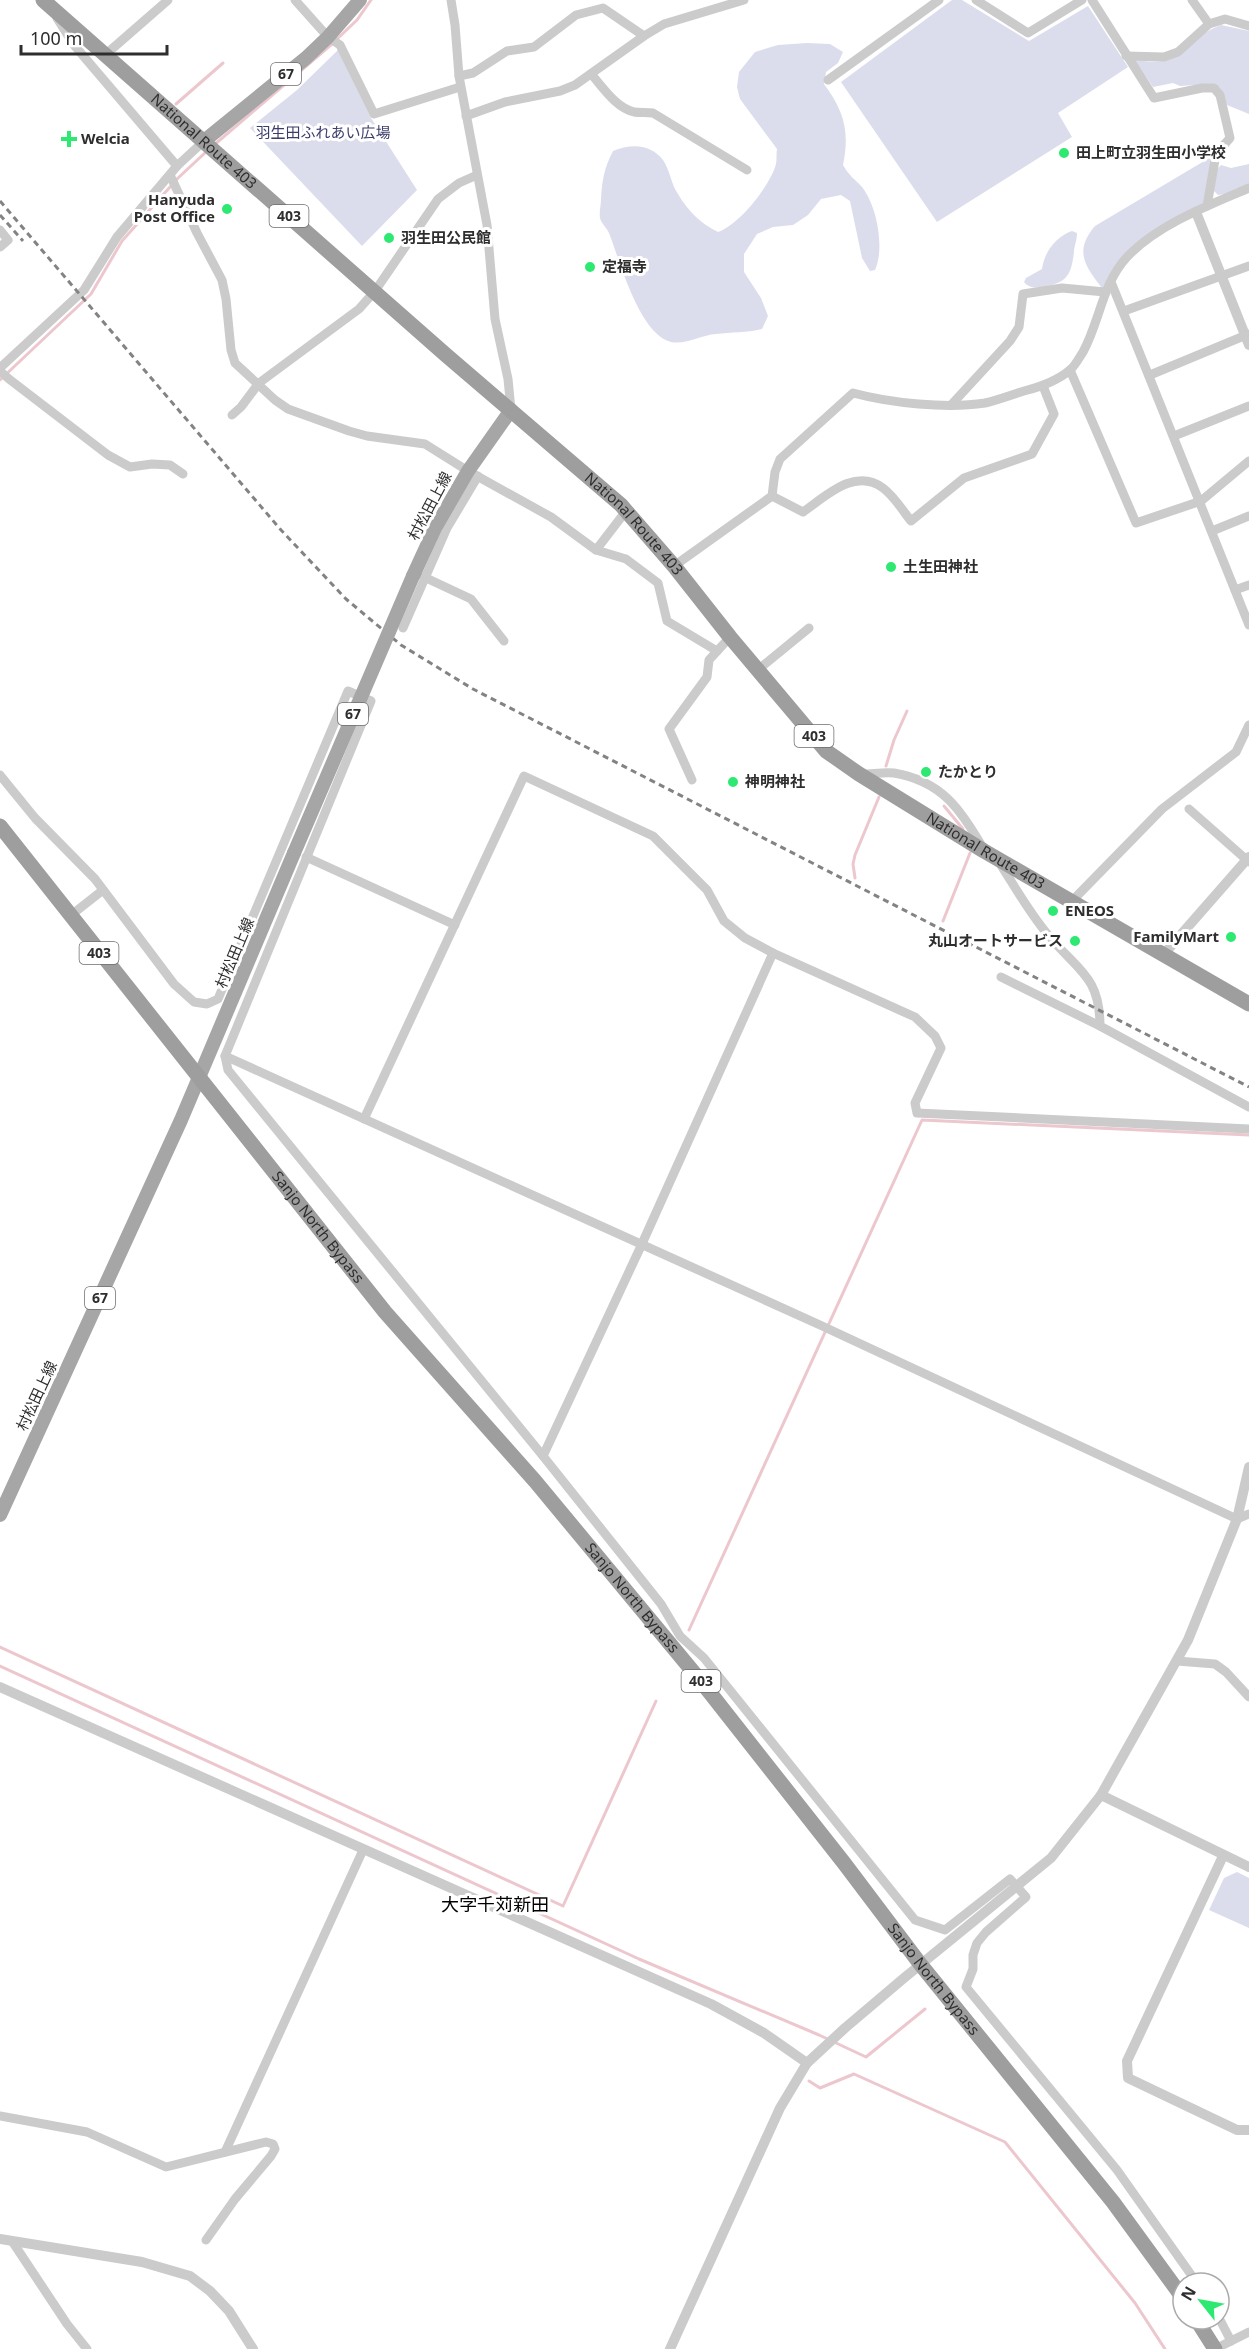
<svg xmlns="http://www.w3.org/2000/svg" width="1249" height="2349" font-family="'Noto Sans','Noto Sans JP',sans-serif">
<rect width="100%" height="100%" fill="#fff"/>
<g fill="#dcddec">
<path d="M952,0H962L1029,41L1088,6L1128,67L1058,113L1072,137L937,222L841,82Z"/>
<path d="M1221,25L1249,31V114L1227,105L1220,88L1213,84L1180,86L1173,83L1153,87L1135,61L1138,60C1186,69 1185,38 1221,25Z"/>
<path d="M807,43L830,44L843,52L838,63L826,72L824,84C844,111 850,131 843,165C850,177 854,178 862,187C877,206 885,248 875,270L870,271L862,258L850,201L841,195L821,199L808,215L793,225L773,227L757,234L744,254V272L761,298L768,316L762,329C746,333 732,332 716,334C701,335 687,345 671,342C639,334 620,261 609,233C607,228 601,223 600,218C599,212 601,205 601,199C602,181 604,168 613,151C630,144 650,143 663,160C670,170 671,184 678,194C688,211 700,223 718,232C739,225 770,186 776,164C777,159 776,154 777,149L740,99L737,87L739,72L755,52L778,45Z"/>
<path d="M338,50L371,118L417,190L362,246L250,128L297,90Z"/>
<path d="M1216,154L1207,206L1142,243L1105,292C1087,268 1072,253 1095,226Z"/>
<path d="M1249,164V185L1225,194L1218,195L1214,191C1214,181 1213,172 1221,165L1231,168Z"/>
<path d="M1072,231L1077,233C1077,241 1074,246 1074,252C1071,277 1066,283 1042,287C1035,288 1029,288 1024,282L1026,278L1042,269C1044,253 1055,237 1072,231Z"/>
<path d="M1237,1872L1249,1878V1928L1209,1910L1224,1878Z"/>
</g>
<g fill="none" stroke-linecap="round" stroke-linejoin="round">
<g stroke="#ecc7ce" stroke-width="3">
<path d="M337,39L357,20L371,0"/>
<path d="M176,104L223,63"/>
<path d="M214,145L332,44"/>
<path d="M0,380L91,294L122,241L178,178L207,151"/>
<path d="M886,766L894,740L907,711"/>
<path d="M944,806L963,829"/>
<path d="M855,878L853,864L855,855L879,797"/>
<path d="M943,921L970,853"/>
<path d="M689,1630L922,1120L1249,1135"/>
<path d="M0,1647L563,1906L656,1701"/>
<path d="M0,1666L639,1959L819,2035L866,2057L925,2009"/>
<path d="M809,2081L820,2088L854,2074L1005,2142L1135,2303L1165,2349"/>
</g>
<g stroke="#cbcbcb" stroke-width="9">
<path d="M295,0L328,37L340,45L374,114L460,87"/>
<path d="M451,0L455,25L459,76L487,225L495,319L508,379L511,410"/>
<path d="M976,0L1028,33L1082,0"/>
<path d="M1092,0L1154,98L1202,88H1214L1220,95L1230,138L1216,154L1207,206"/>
<path d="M1192,0L1209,24"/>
<path d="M57,18L74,45L177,166"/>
<path d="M105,55L168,0"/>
<path d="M1126,56L1164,57L1178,52L1209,24L1225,19L1249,26"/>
<path d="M591,74C603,87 615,107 634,112C640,113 647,112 653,113L747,170"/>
<path d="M459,76L473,73L507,51L534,47L576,15L603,8L644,36"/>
<path d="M828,80L939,0"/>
<path d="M466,116L505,102L560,91L575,85L644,36L664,24L744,0"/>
<path d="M170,175L197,233L222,280L226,299L231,350L235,363L275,400L288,409L349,431L367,436L425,444L468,471L551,517L596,550L626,559L658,583L667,621L717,651"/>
<path d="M0,230L8,240L0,247"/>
<path d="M1111,282L1249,625"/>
<path d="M1124,311L1249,266"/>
<path d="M0,368L84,290L117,237L177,166L204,141"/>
<path d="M1070,370L1136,523L1201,501L1249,461"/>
<path d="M0,371L9,379L108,455L130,467L152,464L170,465L183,474"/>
<path d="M1150,375L1249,334"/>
<path d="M952,404L1010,341L1019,327L1023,294L1062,288L1105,292"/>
<path d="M232,415L241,407L259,383L359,309L375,291L438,199L459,183L477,175"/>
<path d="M1174,436L1249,406"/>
<path d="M772,496L803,512C826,496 855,467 883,488C894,496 903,511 911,521L964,478L1032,454L1054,414L1043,386"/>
<path d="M1212,531L1249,516"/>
<path d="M596,550L626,511"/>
<path d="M674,566L772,496L775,472L780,459L853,393C890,403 947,409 985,403C998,400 1011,395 1024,391C1040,387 1057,381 1070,370C1075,366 1079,358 1083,352C1100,321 1102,284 1127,257C1157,225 1209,205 1249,188"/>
<path d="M424,577L471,599L504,641"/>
<path d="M1235,590L1249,585"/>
<path d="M403,628L447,528L478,476"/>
<path d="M759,669L809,628"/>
<path d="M862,774C872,774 884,772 894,773C942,781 961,810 983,848"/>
<path d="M0,775L35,818L95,879L174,984L194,1002L207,1004L218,999L348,691L371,701L225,1056L228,1070L543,1456L661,1604L680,1636L704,1658L915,1920L945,1930L1010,1879L1026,1897L986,1932L977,1943L973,1955V1969L966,1987L1117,2170L1197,2283"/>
<path d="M692,780L669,729L707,677L709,660L730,637"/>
<path d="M1189,809L1249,862"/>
<path d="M306,857L455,925"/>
<path d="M999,862C1015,887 1030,914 1049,936C1077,970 1100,976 1100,1026L1249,1107"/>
<path d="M1072,901L1162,809L1236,752L1249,725"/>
<path d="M70,916L103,890"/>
<path d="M1001,977L1100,1026"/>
<path d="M225,1056L820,1325L1237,1519L1249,1514"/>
<path d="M364,1119L524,776L653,836L707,890L724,921L745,938L773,953L915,1017L935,1036L941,1048L915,1103L917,1113L1249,1129"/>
<path d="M543,1456L641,1246L773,953"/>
<path d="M1177,1661L1215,1664L1226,1672L1249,1697"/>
<path d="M0,2116L87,2132L166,2167L266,2142L273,2144L275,2149L271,2156L235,2199L206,2240"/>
<path d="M225,2152L363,1850"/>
<path d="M12,2241L67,2324L87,2349"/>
<path d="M1219,2318L1231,2341"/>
<path d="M1215,2349L1249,2332"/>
</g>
<g stroke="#cbcbcb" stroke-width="10">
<path d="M1196,212L1249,345"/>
<path d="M1164,954L1249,857"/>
<path d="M0,1687L711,2004L764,2033L807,2063"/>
<path d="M1101,1795L1249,1867"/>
<path d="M1223,1856L1127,2061L1128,2078L1237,2130H1249"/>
<path d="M0,2239L142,2262L190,2276L210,2291L229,2311L253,2349"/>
<path d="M670,2349L780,2108L807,2063L845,2028L904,1978L1051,1858L1101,1795L1188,1640L1237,1519L1249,1467"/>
</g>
<g stroke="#a6a6a6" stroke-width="14">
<path d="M204,141L306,58L328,37L360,0"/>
<path d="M413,576L435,528L468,471L511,410"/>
<path d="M0,1515L181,1120L294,853"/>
</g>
<g stroke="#9e9e9e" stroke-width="15">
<path id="s1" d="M43,0L446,355L621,505L674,566L730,637L826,751L859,774L984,851L1249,1004"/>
<path id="s2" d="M0,826L385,1312L535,1481L700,1680L844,1863L921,1965L1113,2202L1183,2298"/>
<path d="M1196,2319L1215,2349"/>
</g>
<g stroke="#838383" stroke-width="3" stroke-dasharray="6 4.5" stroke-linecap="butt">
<path d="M0,201L281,530L346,599L401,645L473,689L1249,1087"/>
<path d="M0,215L23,241"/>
</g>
<path stroke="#a6a6a6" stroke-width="14" d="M294,853L413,576"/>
</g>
<g fill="#2de971" stroke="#fff" stroke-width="2">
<path d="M66 130h6v6h6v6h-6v6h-6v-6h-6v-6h6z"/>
<circle cx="1064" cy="153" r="6"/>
<circle cx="227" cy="209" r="6"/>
<circle cx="389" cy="238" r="6"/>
<circle cx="590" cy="267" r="6"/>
<circle cx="891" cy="567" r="6"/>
<circle cx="926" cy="772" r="6"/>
<circle cx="733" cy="782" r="6"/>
<circle cx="1053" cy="911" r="6"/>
<circle cx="1231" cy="937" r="6"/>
<circle cx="1075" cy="941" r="6"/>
</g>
<g text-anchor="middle" stroke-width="6" stroke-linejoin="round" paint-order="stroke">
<g fill="#fff" stroke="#6d6d6d" stroke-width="1.5">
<rect x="271" y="63" width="30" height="22" rx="4.5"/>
<rect x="269.5" y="205" width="39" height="22" rx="4.5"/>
<rect x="338" y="703" width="30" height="22" rx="4.5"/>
<rect x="794.5" y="725" width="39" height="22" rx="4.5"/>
<rect x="79.5" y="942" width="39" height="22" rx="4.5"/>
<rect x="85" y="1287" width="30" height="22" rx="4.5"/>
<rect x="681.5" y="1670" width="39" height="22" rx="4.5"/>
</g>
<g font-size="14" font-weight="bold" fill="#2e2e2e">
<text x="286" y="79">67</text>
<text x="289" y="221">403</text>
<text x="353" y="719">67</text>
<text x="814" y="741">403</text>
<text x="99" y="958">403</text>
<text x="100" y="1303">67</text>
<text x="701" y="1686">403</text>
</g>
<g font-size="15" fill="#3b3c6b" stroke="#fff">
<text x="323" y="138">羽生田ふれあい広場</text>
</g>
<g font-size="15" font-weight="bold" fill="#2e2e2e" stroke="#fff" text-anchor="start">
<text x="81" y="144">Welcia</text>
<text x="1076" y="158">田上町立羽生田小学校</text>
<text x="215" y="205" text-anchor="end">Hanyuda<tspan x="215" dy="17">Post Office</tspan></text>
<text x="401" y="243">羽生田公民館</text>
<text x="602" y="272">定福寺</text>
<text x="903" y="572">土生田神社</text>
<text x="938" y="777">たかとり</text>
<text x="745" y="787">神明神社</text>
<text x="1065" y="916">ENEOS</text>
<text x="1219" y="942" text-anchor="end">FamilyMart</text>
<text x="1063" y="946" text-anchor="end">丸山オートサービス</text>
</g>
<g font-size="15" fill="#2e2e2e" stroke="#fff">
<text dy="5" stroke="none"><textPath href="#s1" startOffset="214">National Route 403</textPath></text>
<text transform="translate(430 506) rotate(-62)" y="5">村松田上線</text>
<text dy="5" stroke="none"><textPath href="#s1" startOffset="790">National Route 403</textPath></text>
<text dy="5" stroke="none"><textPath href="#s1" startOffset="1276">National Route 403</textPath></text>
<text transform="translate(235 953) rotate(-67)" y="5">村松田上線</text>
<text dy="5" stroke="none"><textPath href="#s2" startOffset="512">Sanjo North Bypass</textPath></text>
<text transform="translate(37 1396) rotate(-65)" y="5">村松田上線</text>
<text dy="5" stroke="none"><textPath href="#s2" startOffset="998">Sanjo North Bypass</textPath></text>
<text dy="5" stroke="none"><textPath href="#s2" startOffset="1484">Sanjo North Bypass</textPath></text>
</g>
<g font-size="18" fill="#000" stroke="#fff">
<text x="495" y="1911">大字千苅新田</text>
</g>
</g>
<g transform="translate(1201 2301) rotate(301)"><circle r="28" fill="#ffffff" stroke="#ababab" stroke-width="1.5"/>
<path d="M0-4.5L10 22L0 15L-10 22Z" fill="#2de971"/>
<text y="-9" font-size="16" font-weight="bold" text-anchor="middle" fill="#2e2e2e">N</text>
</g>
<path d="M21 45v9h146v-9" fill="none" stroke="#2e2e2e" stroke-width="3"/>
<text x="30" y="45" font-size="18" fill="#2e2e2e" stroke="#ffffff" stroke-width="4.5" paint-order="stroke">100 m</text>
</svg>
